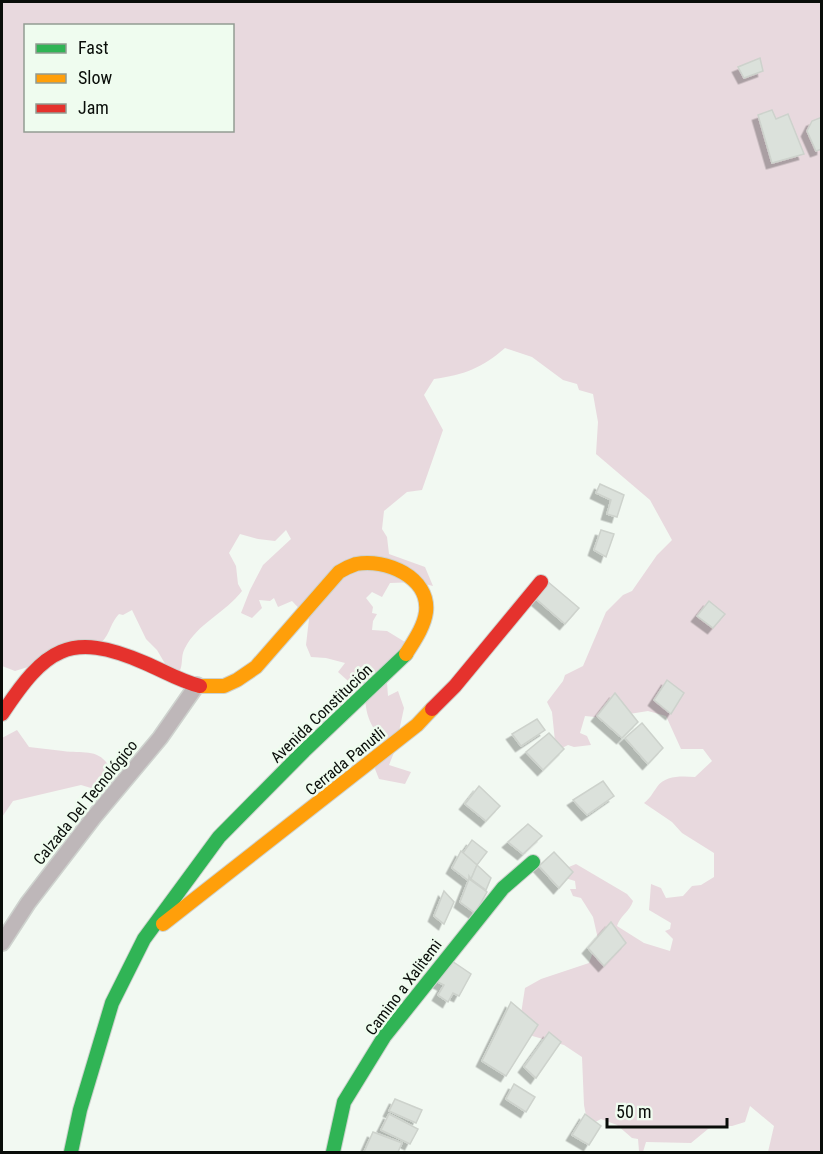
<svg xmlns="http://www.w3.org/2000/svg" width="823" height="1154" font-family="'Roboto Condensed',sans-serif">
<defs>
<filter id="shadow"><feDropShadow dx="-5.5" dy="5.5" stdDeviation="0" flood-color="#0004"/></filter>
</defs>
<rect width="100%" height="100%" fill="#f2f9f2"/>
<g fill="#e8d9de" fill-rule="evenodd">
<path d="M2,2H821V1152H768L774,1126L750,1106L745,1122L732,1126H716L708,1129L691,1143L646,1142L643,1152L639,1151L638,1139L632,1138L617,1125L601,1119L588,1126L584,1105L582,1057L564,1045L529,1035L520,1020L525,988L541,979L589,963L598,939L593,917L581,898L573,896L570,889H576L575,881L565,878L559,871L576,864L627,894L633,901C630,911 620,916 617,926L644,943L670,951L673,939L665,931L670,929L671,923L649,910L651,884L661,888L666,898L683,896L692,886L701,885L714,877V853L682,833L672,822L644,803C651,797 652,794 657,787C665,775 682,776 695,777L712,761L703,749H681L666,716L648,711L623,715L615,719L585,716L580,733L587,736L591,745L574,747L568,745L556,751L552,712L547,702L563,681L565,675L583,666L606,612L623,595L632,591L657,555L672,540L650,500L596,454L598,422L593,394L579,390L577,384L563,380L532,357L505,348C482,368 464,375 434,379L424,395L443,430L422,490L407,492L384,511L382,529L387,537L389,554L425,567L433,586L417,582L390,583L382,597L372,592L366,598L373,607L372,613L377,614L373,621L372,630L387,631L405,642L387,683L388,696L398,691L404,708L395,750L389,765L411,772L405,784L379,779L375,769L385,743C371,726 366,718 365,696L338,672L345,663L326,658L311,657L306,645L309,619L292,601L278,607L274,598L270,601L259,600L262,608L252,618L241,613L250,590L263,565L291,539L286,530L275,541L258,539L240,534L229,553L236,566L238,584L242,591C226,612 197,624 185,648C179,659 186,667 174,679L157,650L146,639L132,610L123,615L119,614C109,625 111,634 99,645L15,671L2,666V668ZM26,26H232V130H26Z"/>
<path d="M17,730L29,747C40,748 52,750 63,751C85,754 102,747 112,773L101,791L81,785L13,801L2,817V738Z"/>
</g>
<g fill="#dbe1db" stroke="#cdd2cc" stroke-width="1.5" filter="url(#shadow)">
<path d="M760,58L763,71L744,78L738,67Z"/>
<path d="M772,110L776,119L788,114L804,154L772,163L758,115Z"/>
<path d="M822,117V149L816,151L807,131L812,121Z"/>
<path d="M600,484L624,495L617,517L607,514L611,500L596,493Z"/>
<path d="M601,530L614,534L606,557L594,550Z"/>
<path d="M541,576L579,608L565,624L528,592Z"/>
<path d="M709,601L725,614L713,628L697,616Z"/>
<path d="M667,680L684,693L671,714L654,700Z"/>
<path d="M615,693L638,722L622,738L597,716Z"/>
<path d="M537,719L545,730L521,746L512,734Z"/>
<path d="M642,723L663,748L648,764L625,738Z"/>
<path d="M549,733L564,749L543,770L526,752Z"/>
<path d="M603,781L614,796L587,815L573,800Z"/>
<path d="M479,786L500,806L486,821L465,804Z"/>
<path d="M528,824L542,836L523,854L508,842Z"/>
<path d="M472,840L487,852L477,865L463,853Z"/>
<path d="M461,851L477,865L471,879L469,876V881L452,868Z"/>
<path d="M554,852L573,872L559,888L539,866Z"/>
<path d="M477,865L491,878L486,890L471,879Z"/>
<path d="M469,879L487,892L475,913L460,902Z"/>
<path d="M444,891L454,902L444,924L434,916Z"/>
<path d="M611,922L626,943L604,966L588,948Z"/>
<path d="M449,959L471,974L459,996L453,993L448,1002L438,995L444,985L434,980Z"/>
<path d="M511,1002L538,1025L506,1076L482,1061Z"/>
<path d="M549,1032L561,1042L536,1078L524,1067Z"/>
<path d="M514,1084L535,1097L526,1112L506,1099Z"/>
<path d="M395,1099L422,1110L416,1123L389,1111Z"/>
<path d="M389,1114L418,1129L410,1144L381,1130Z"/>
<path d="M585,1114L601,1126L589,1145L572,1135Z"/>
<path d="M373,1132L402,1143L398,1152H364Z"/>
</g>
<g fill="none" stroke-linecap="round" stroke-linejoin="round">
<g stroke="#ced2ce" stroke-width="18">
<path id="street" d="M2,943L28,903L94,817L160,738L197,685"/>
</g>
<g stroke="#ced2ce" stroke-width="16">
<g id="fast">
<path d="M71,1152L80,1110L112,1003L144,939L219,837L304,751L406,654"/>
<path d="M333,1152L344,1102L384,1037L503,888L533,862"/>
</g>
</g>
<g stroke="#ced2ce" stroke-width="16">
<g id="slow">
<path d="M200,686H224L237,680L256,667L339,572C344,569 350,566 356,564C385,558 430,577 426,612C424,627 414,641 406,654"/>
<path d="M163,924L417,725L432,709"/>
</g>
</g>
<g stroke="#ced2ce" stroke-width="16">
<g id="jam">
<path d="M432,709L455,686L541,582"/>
<path d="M2,714C45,649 69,630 145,663C164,671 180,681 200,686"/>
</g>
</g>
<use href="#street" stroke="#beb7b9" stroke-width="15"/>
<use href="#fast" stroke="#30b455" stroke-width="14"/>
<use href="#slow" stroke="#ff9f0a" stroke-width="14"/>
<use href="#jam" stroke="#e5322d" stroke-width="14"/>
</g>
<g text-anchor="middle" stroke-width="5" stroke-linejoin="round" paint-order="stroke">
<g font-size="16" fill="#090d09" stroke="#effcef">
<text transform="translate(321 713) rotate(-44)" y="6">Avenida Constitución</text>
<text transform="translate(345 761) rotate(-39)" y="6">Cerrada Panutli</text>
<text transform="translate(85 802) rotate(-51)" y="6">Calzada Del Tecnológico</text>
<text transform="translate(403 987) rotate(-53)" y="6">Camino a Xalitemi</text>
</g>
</g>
<rect width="823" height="1154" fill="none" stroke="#090d09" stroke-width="6"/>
<rect x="24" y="24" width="210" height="108" fill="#effcef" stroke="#939c93" stroke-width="1.5"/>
<rect x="36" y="44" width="30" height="9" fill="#30b455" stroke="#939c93" stroke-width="1.5"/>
<text x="78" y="54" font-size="18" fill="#090d09">Fast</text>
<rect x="36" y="74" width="30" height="9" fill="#ff9f0a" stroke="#939c93" stroke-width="1.5"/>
<text x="78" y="84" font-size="18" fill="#090d09">Slow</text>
<rect x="36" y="104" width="30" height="9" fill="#e5322d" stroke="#939c93" stroke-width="1.5"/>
<text x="78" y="114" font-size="18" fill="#090d09">Jam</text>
<path d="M607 1118v9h120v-9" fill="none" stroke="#090d09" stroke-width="3"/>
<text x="616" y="1118" font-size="18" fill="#090d09" stroke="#effcef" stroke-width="4.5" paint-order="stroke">50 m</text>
</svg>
